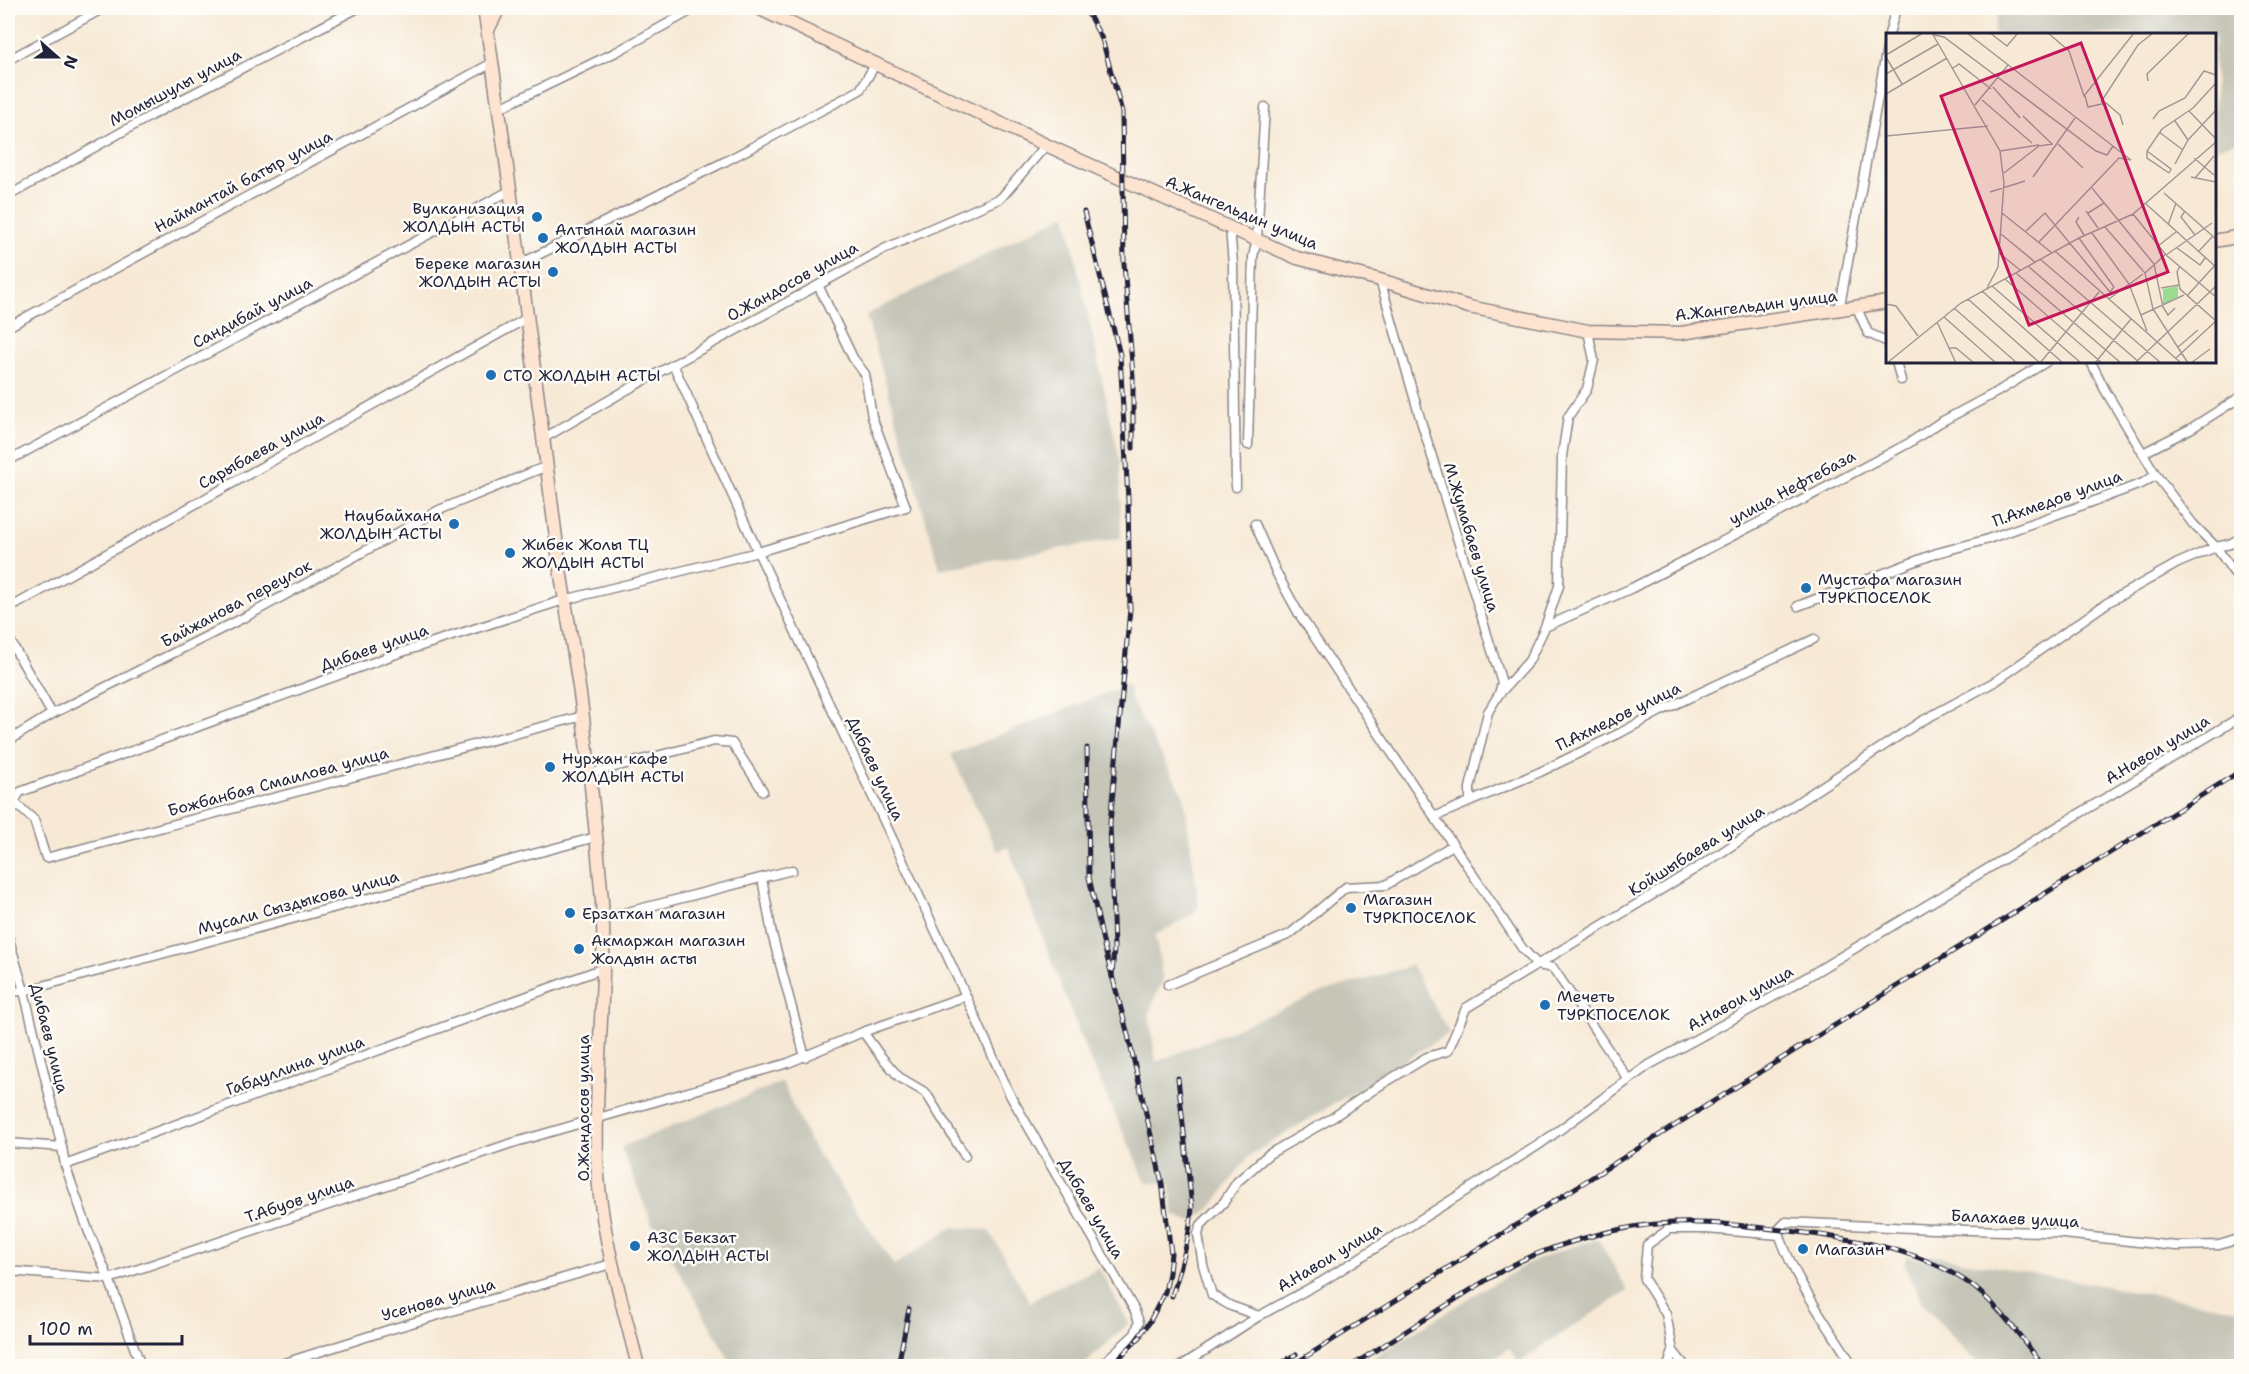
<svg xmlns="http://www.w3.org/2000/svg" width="2249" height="1374" font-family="'Shantell Sans',sans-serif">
<rect width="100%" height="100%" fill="#fdfcf7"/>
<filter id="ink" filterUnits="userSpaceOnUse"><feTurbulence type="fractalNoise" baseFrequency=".0167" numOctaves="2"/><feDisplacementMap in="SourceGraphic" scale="12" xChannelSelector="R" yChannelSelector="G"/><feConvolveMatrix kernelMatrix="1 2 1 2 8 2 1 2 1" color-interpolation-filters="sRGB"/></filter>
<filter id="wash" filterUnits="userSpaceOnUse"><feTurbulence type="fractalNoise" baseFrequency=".008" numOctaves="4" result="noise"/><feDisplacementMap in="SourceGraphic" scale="24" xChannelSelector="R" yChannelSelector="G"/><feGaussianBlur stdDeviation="1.35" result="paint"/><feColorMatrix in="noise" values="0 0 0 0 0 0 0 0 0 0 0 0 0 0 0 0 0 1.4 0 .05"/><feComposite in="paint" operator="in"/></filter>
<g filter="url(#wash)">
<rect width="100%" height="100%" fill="#f7e9d5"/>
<g fill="#c6c5b8">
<path d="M1999,8H2241V140L2215,148L2214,34H1993Z"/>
<path d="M1066,214L1120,462L1121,538L940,569L866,315Z"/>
<path d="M1127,685L1131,700L1184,796L1199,906L1194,914L1155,935L1163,979L1149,1012L1156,1062L1325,991L1401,969L1411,964L1449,1033L1249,1156L1211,1208L1191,1222L1174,1215L1170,1183L1146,1182L1086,1051L1008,847L997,851L951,754Z"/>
<path d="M782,1082L809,1141L894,1265L953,1227L989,1230L1030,1302L1052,1289L1099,1268L1129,1323L1083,1366H733L652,1224L621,1147Z"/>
<path d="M1598,1239L1628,1291L1556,1337L1519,1363L1509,1348L1484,1366H1360L1472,1296L1529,1263L1570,1247Z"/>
<path d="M1907,1255L1926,1260L1929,1255L2236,1309L2241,1313V1366H1980L1924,1306L1904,1264Z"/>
</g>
</g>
<g filter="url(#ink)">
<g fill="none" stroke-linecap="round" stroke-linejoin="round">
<g stroke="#8c8688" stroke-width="11">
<g id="street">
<path d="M1889,34L1896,8"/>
<path d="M8,60L104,8"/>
<path d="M500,108L616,52L696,8"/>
<path d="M8,196L152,115L358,8"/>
<path d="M1230,228L1233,264L1236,487"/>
<path d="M520,264L726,161L860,90L876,63"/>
<path d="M1380,280L1421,421L1502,683L1499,694L1488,712L1470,788V801"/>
<path d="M1857,308L1868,333L1888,342"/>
<path d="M1839,311L1888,42"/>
<path d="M8,327L492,63"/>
<path d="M1896,362L1901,380"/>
<path d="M2091,362L2105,390L2156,475L2193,524L2216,547L2242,584"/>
<path d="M673,364L758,552L966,996L1010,1095L1134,1309L1139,1322L1135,1334L1100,1366"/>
<path d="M544,438L623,392L886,248L1001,198L1046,145"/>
<path d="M1248,445L1253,257L1257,238L1265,107"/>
<path d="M2143,453L2190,429L2242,396"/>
<path d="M8,461L511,190"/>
<path d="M1255,524L1277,574L1299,614L1522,948L1538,965L1553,968L1628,1079"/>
<path d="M1798,606L1937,553L1985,540L2100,499L2143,483L2156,475"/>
<path d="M8,609L529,317"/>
<path d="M1545,627L1632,588L1808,497L1909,443L1939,423L1997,392L2046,362"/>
<path d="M8,637L52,714"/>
<path d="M1500,693L1529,661L1545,627L1559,586L1562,456L1568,417L1587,389L1594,360L1588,331"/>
<path d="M583,716L46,858L34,820L14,802L20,792L396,654L564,600L758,552L906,507L872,417L865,374L853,358L819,287"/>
<path d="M8,741L52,714L249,615L439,510L547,466"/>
<path d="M588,774L714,741L732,743L763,791"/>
<path d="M1434,817L1540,772L1620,733L1659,712L1814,639"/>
<path d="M762,878L772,934L805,1057"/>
<path d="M604,918L792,870"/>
<path d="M8,936L24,991L62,1147"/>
<path d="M1168,985L1290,934L1346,887L1386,885L1453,845"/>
<path d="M8,992L24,991L596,837"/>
<path d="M863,1032L879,1054L899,1077L926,1093L965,1156"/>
<path d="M8,1143L62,1147L65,1165L604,968"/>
<path d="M65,1165L88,1230L109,1279L141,1366"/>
<path d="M8,1271L109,1279L509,1144L788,1063L863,1032L966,996"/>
<path d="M1259,1316L1231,1306L1212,1295L1203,1265L1198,1234L1201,1225L1224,1202L1237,1182L1269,1154L1332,1118L1379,1086L1427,1057L1448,1051L1466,1008L1713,858L1920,722L1996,681L2107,603L2178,563L2216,547L2230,544L2242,537"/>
<path d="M1673,1351L1685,1366"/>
<path d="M275,1366L388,1330L611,1264"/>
<path d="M1181,1366L1259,1316L1323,1281L1540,1144L1649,1065L1782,992L2242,716"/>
<path d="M1668,1366L1673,1351L1666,1314L1644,1279L1647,1245L1669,1229H1706L1780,1235"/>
<path d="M1853,1366C1827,1323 1793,1279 1778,1230L1786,1222L1933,1229L2045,1232L2176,1246L2219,1245L2242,1238"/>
</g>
</g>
<g stroke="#8c8688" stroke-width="15">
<g id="secondary">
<path d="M484,8C512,192 535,376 559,561C566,613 577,665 583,717C590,774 596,832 601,889C609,978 594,1068 597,1157C599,1229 621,1297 638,1366"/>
<path d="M758,8L1046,145L1297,258L1380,280L1469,307L1588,331L1681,333L1888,302"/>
<path d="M488,30L499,8"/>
<path d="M2214,241L2242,236"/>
</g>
</g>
<use href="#street" stroke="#fff" stroke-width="8"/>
<use href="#secondary" stroke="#fde4d1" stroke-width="12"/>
<g stroke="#22223b" stroke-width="5">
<g id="rail">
<path d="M1085,8L1102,39L1122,112L1124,264L1133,376V448"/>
<path d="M1084,212L1120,355L1128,499L1130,609L1110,823L1114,948L1112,977"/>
<path d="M1087,748L1089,877L1104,946L1127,1031L1162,1183L1171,1253L1169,1273L1165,1292L1149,1323L1134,1343"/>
<path d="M1172,1296C1181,1267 1190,1237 1192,1207L1178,1078"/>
<path d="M898,1366L909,1309"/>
<path d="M1111,1366L1141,1336"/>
<path d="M1277,1366L1296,1354"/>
<path d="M1291,1366L2242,770"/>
<path d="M1351,1366C1387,1343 1422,1321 1458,1298C1480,1284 1504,1268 1529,1257C1561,1244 1598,1233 1633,1227C1682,1219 1733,1224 1782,1230C1844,1238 1909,1245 1964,1280C1996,1301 2020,1336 2043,1366"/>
</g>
</g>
<use href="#rail" stroke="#fdfcf7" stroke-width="3" stroke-dasharray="9" stroke-linecap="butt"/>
</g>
</g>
<g fill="#1f6fb2" stroke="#fdfcf7" stroke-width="2">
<circle cx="537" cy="217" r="6"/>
<circle cx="543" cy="238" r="6"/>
<circle cx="553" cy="272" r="6"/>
<circle cx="491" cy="375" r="6"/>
<circle cx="454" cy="524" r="6"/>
<circle cx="510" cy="553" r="6"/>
<circle cx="1806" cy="588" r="6"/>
<circle cx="550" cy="767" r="6"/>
<circle cx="1351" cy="908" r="6"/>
<circle cx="570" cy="913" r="6"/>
<circle cx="579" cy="949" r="6"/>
<circle cx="1545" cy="1005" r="6"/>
<circle cx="635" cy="1246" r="6"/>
<circle cx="1803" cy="1249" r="6"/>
</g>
<g text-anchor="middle" stroke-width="5" stroke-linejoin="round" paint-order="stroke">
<g font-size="16" fill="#22223b" stroke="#fdfcf7">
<text transform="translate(175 87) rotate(-28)" y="6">Момышулы улица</text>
<text transform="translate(243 181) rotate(-28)" y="6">Наймантай батыр улица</text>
<text transform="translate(1242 212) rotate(23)" y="6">А.Жангельдин улица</text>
<text transform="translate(792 281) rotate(-29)" y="6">О.Жандосов улица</text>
<text transform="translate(1756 305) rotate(-7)" y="6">А.Жангельдин улица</text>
<text transform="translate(252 312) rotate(-28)" y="6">Сандибай улица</text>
<text transform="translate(261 450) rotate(-29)" y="6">Сарыбаева улица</text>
<text transform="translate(1792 487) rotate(-28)" y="6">улица Нефтебаза</text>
<text transform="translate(2057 498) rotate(-20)" y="6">П.Ахмедов улица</text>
<text transform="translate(1472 537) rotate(73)" y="6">М.Жумабаев улица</text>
<text transform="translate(236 603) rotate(-28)" y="6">Байжанова переулок</text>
<text transform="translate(374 647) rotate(-19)" y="6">Дибаев улица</text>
<text transform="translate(1618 716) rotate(-26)" y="6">П.Ахмедов улица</text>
<text transform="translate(2157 749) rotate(-31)" y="6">А.Навои улица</text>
<text transform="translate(876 768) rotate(65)" y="6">Дибаев улица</text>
<text transform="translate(278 781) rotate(-15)" y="6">Божбанбая Смаилова улица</text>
<text transform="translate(1696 850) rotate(-32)" y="6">Койшыбаева улица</text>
<text transform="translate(298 902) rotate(-15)" y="6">Мусали Сыздыкова улица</text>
<text transform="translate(1740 998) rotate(-29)" y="6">А.Навои улица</text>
<text transform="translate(50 1038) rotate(76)" y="6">Дибаев улица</text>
<text transform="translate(295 1065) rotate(-20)" y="6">Габдуллина улица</text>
<text transform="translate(583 1108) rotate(-90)" y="6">О.Жандосов улица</text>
<text transform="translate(299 1199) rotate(-19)" y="6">Т.Абуов улица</text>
<text transform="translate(1092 1208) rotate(60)" y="6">Дибаев улица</text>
<text transform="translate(2015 1218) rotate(3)" y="6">Балахаев улица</text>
<text transform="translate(1329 1257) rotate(-31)" y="6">А.Навои улица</text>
<text transform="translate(438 1299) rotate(-16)" y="6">Усенова улица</text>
</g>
<g font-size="16" fill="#22223b" stroke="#fdfcf7" text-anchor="start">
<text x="525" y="214" text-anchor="end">Вулканизация<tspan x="525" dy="18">ЖОЛДЫН АСТЫ</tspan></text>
<text x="555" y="235">Алтынай магазин<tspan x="555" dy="18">ЖОЛДЫН АСТЫ</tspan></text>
<text x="541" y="269" text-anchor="end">Береке магазин<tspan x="541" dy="18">ЖОЛДЫН АСТЫ</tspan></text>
<text x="503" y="381">СТО ЖОЛДЫН АСТЫ</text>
<text x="442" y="521" text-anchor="end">Наубайхана<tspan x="442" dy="18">ЖОЛДЫН АСТЫ</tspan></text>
<text x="522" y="550">Жибек Жолы ТЦ<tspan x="522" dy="18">ЖОЛДЫН АСТЫ</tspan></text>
<text x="1818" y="585">Мустафа магазин<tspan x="1818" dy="18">ТУРКПОСЕЛОК</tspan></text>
<text x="562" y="764">Нуржан кафе<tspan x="562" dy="18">ЖОЛДЫН АСТЫ</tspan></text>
<text x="1363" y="905">Магазин<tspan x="1363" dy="18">ТУРКПОСЕЛОК</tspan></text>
<text x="582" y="919">Ерзатхан магазин</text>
<text x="591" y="946">Акмаржан магазин<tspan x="591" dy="18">Жолдын асты</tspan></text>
<text x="1557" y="1002">Мечеть<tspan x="1557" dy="18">ТУРКПОСЕЛОК</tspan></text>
<text x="647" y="1243">АЗС Бекзат<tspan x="647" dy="18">ЖОЛДЫН АСТЫ</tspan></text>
<text x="1815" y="1255">Магазин</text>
</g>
</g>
<g transform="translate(1886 33)">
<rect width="330" height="330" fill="#f7e9d5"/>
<path d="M292,253V264L277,272V256Z" fill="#9cdc92"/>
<path fill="none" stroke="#a29997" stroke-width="1.5" d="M46,0L114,118L118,150L112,234L101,255M81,0L245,127L233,125L153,209M104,0L121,13L132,0M162,0L183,18L198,63L248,0M48,2L58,4L210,118L221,122L227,113M0,22L37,0M0,24L16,51M67,35L73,31L105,56M0,41L52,11M262,48L261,41L303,0M107,54L134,85M0,61L61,25M199,63L202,74L220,70L234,82L237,92M96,67L146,110M215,69L252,12L267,0M89,72L122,32M303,78L330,106M137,83L166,111M267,86L273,78L299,65L318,38L330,42M289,88L302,107M273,99L297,117M0,103L102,93M172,111L197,135M114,118L153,112M261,118L276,96L307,75L330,50M261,118V125L283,140M261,118L285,136L283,140M308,125L328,142M289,131L302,107L330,77M118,140L153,113L167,111M147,144L189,85M305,144L330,149M309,145L328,123M206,155L268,231L277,274L282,282L289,275M104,159L139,148M278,160L330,206M260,171L330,234M200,178L212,195M299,178L295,184L309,202M116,180L166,220M202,180L218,170M247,181L280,222L330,264M193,184L190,189L198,202M282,192L290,170M219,194L259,240L267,276L302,330M140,198L159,180L224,259L228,254L193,205M206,200L243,251L261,298M115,201L149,229M272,213L290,199M291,215L314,232L319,225M169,218L295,330M312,219L327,203M113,220L134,237M280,222L326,190M154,226L275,330M142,233L254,330M294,233L291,239L294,256L330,288M130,240L235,330M259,240L280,221M119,246L216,330M106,253L195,330M275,255L293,252M96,258L177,330M301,263L330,231M82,266L154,330M223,266L257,241M0,271L10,273L32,303M68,275L131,330M255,282L298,262M58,284L110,330M51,289L70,330M292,314L312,297M63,315H70L88,330M290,325L330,288M1,330L75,270L193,205L247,181L330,109M154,330L213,259M209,330L245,286M249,330L330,253M305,330L324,316"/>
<path fill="#c2185b" fill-opacity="0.15" stroke="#c2185b" stroke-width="3" d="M195,10L282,239L143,292L55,63Z"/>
<rect width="330" height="330" fill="none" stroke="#22223b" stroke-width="3"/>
</g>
<rect width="2249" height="1374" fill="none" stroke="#fdfcf7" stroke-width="30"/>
<g transform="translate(57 57) rotate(111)" stroke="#fdfcf7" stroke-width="4.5" paint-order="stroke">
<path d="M0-4.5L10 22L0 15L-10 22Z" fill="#22223b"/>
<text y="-9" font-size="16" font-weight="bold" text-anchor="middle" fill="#22223b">N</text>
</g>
<path d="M30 1335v9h152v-9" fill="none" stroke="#22223b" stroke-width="3"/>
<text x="39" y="1335" font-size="18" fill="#22223b" stroke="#fdfcf7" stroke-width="4.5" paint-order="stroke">100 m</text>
</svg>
